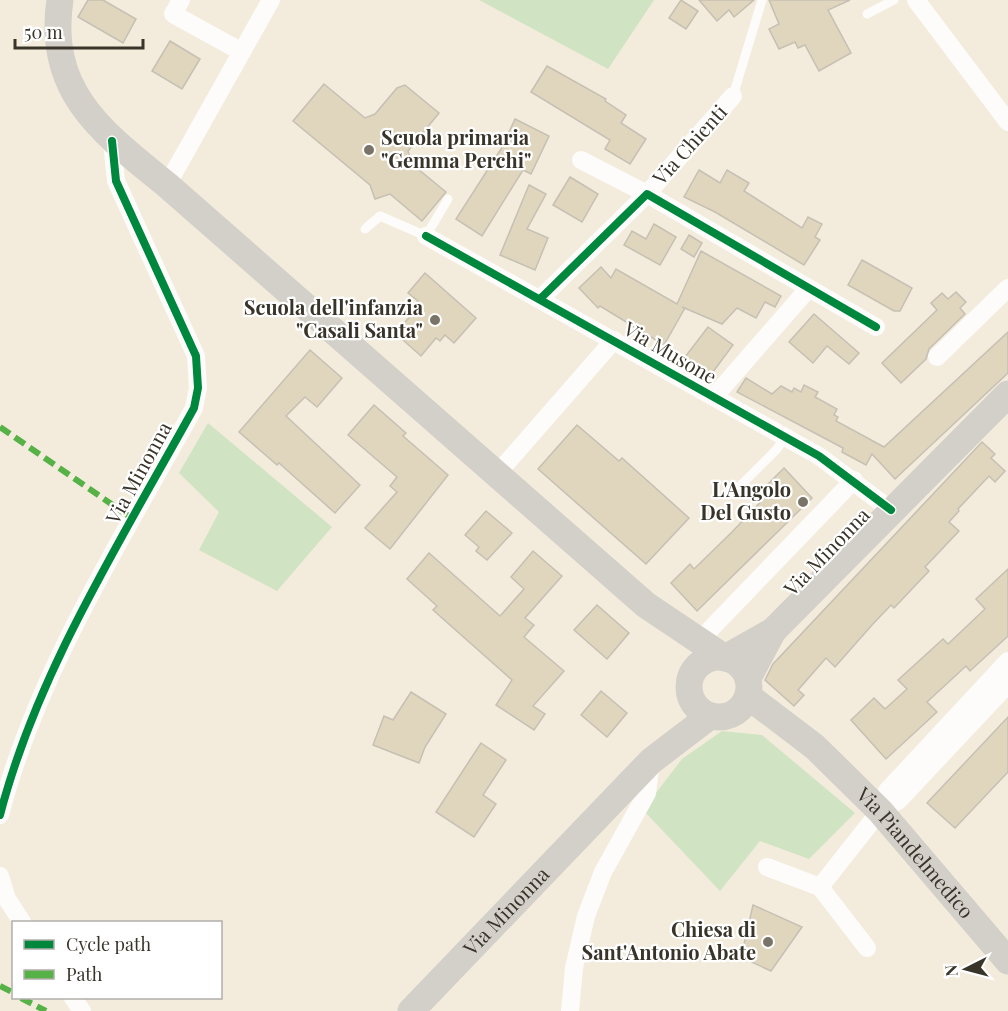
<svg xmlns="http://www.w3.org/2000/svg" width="1008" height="1011" font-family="'Playfair Display',serif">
<rect width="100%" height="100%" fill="#f3ecdc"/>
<g fill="#d0e3c2">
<path d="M479,0H654L608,69Z"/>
<path d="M208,423L332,527L277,591L199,550L219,512L179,473Z"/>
<path d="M722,731L762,735L855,813L809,859L760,841L720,891L643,810L682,759Z"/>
</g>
<g fill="#e0d5bd" stroke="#c6c0b4" stroke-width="1.5">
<path d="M88,0H103L136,19L123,43L78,17Z"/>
<path d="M681,0L698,11L686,29L669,18Z"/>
<path d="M699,0H754L734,17L729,10L717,21Z"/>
<path d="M769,0H850L828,10L851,53L819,71L805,45L798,48L795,42L779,49L769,29L779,24Z"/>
<path d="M170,41L200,59L182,89L152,71Z"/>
<path d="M547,66L606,99L605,101L626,115L621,123L646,139L630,164L605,149L610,140L531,92Z"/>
<path d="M324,84L365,118L375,114L397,88L405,85L439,113L408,151L412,164L446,192L422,221L390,194L375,199L370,185L293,121Z"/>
<path d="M515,119L549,136L531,174L523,170L482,236L456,219L501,149Z"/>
<path d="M699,170L720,183L727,170L749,183L744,191L802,228L808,217L822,224L815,237L820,240L804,265L715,212L684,197Z"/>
<path d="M570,177L598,194L582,222L553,205Z"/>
<path d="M529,185L546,194L527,229L548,238L535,270L500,255Z"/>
<path d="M654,224L676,237L660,265L624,245L632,231L646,239Z"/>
<path d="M689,235L702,243L694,257L681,249Z"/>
<path d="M701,251L781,296L775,307L765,302L756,318L737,308L722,324L682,307L685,308L664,345L600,306L598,308L579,288L601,267L611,278L616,269L677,304Z"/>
<path d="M862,260L912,288L900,311H894L848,285Z"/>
<path d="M425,273L476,318L454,343L445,335L440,341L436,338L421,356L395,333L416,310L412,307L418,301L408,293Z"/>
<path d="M956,292L966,302L960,308L965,314L929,349L926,359L901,383L882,363L937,310L931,303L942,293L948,299Z"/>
<path d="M814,314L859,353L849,364L827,346L813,363L789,342Z"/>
<path d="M708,327L733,345L710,376L685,357Z"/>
<path d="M1008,332V373L895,479L872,454L866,465L842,452L843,448L737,392L746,378L772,394L781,386L792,392L794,388L801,392L804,385L818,392L815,397L837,409L834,415L838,417L836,421L884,447Z"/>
<path d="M310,350L342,378L317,407L305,397L286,416L360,485L335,513L279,463L277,465L239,432Z"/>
<path d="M374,405L406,433L403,436L448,475L390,549L365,528L397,492L390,486L397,477L348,435Z"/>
<path d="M577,425L619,461L622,458L689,518L646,564L538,469Z"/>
<path d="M982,442L995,454L991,458L1005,471L995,482L989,476L958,509L959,511L949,522L959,531L925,567L929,571L894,608L891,605L872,625L835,667L826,658L798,690L804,695L794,706L765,680L773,664Z"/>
<path d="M784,468L812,498L697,611L671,583L690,564L694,569L732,532L769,493L764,488Z"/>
<path d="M486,511L512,533L487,560L476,551L479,547L465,535Z"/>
<path d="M533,551L562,576L525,618L534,625L524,637L564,671L533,706L545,714L534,730L496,705L512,680L433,610L437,606L407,579L429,553L500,616L524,589L511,577Z"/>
<path d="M1008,569V636L970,671L966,666L927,702L937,712L886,759L851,720L874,698L885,709L907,689L898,680L943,639L948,644L985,609L976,599Z"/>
<path d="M597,605L629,633L607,659L574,630Z"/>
<path d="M601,691L627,713L607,737L581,715Z"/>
<path d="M411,692L446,714L425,747L419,763L373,745L384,716L393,720Z"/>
<path d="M1008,717V772L955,828L927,803Z"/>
<path d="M481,743L506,760L483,795L496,804L474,837L436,812Z"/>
<path d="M753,905L802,927L771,971L741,957Z"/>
</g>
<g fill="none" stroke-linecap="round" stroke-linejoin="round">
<g stroke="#fdfcfa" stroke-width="9">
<path d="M867,14L894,0"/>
<path d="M733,96L762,0"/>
<path d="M365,229L380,216L426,236L448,199"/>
<path d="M734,492L777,449L785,437"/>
</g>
<g stroke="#fdfcfa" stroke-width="18">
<path d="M181,0L173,14L242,52"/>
<path d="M916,0L1008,122"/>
<path d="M581,160L647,194L733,96"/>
<path d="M167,185L271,0"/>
<path d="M426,236L819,456L891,510"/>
<path d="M540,299L647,194L876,327"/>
<path d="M937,357L1008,288"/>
<path d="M714,397L808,289"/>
<path d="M497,474L614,340"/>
<path d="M700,640L854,480"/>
<path d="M880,811L898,801L1008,684"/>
<path d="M0,815C37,672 123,537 194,408L198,388L196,356L116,181L112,141"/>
<path d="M767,867L820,887L880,811L887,791L1008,661"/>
<path d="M0,876L7,899L22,922"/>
<path d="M820,887L867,948"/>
<path d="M73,998L82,1011"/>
<path d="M570,1011L574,968L586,916L603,872L647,793L651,761"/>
</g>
<g stroke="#d3cfc9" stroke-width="27">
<path d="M60,0C46,92 103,133 167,185L646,605L725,658L773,631"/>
<circle cx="719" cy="687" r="30"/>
<path d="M748,678L773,631L1008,394"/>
<path id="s1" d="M748,696L815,747L880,811L1008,961"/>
<path id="s2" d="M411,1011L651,761L710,716"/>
</g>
<g stroke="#56b246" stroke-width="6" stroke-dasharray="12 6" stroke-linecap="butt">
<path d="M0,427L133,519"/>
<path d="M0,986L14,993"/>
<path d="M21,998L46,1011"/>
</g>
<g stroke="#fff" stroke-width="11">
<g id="cycleway">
<path d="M426,236L819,456L891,510"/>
<path d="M540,299L647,194L876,327"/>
<path d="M0,815C37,672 123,537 194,408L198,388L196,356L116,181L112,141"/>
</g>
</g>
<use href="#cycleway" stroke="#00873e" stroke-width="8"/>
</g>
<g fill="#7a7468" stroke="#fff" stroke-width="2">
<circle cx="369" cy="150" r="6"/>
<circle cx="435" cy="320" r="6"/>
<circle cx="803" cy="502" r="6"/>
<circle cx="768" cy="942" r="6"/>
</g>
<g text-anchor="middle" stroke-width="4.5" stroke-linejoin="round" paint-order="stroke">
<g font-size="20" font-weight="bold" fill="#393429" stroke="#fff" text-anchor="end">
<text x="381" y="145" text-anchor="start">Scuola primaria<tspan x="381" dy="23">"Gemma Perchi"</tspan></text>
<text x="423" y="315">Scuola dell'infanzia<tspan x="423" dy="23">"Casali Santa"</tspan></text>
<text x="791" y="497">L'Angolo<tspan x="791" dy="23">Del Gusto</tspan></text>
<text x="756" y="937">Chiesa di<tspan x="756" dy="23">Sant'Antonio Abate</tspan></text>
</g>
<g font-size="20" fill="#393429" stroke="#fff">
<text transform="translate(690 145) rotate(-48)" y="7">Via Chienti</text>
<text transform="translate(670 353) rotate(30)" y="7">Via Musone</text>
<text transform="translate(139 473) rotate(-61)" y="7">Via Minonna</text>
<text transform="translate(827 552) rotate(-46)" y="7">Via Minonna</text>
<text dy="7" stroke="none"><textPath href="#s1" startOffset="230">Via Piandelmedico</textPath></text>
<text dy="7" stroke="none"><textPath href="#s2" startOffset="138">Via Minonna</textPath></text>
</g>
</g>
<rect x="12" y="921" width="210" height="78" fill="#ffffff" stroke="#b0aea9" stroke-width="1.5"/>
<rect x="24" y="940" width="30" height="9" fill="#00873e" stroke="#b0aea9" stroke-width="1.5"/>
<text x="66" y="951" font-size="18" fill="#393429">Cycle path</text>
<rect x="24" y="970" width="30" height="9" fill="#56b246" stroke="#b0aea9" stroke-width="1.5"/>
<text x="66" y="981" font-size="18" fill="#393429">Path</text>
<g transform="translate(966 969) rotate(264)" stroke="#ffffff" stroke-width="4.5" paint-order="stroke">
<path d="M0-4.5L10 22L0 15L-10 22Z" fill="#393429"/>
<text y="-9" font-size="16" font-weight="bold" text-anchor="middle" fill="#393429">N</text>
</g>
<path d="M15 39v9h128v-9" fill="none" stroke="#393429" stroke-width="3"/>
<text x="24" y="39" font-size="18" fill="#393429" stroke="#ffffff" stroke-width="4.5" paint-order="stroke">50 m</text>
</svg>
